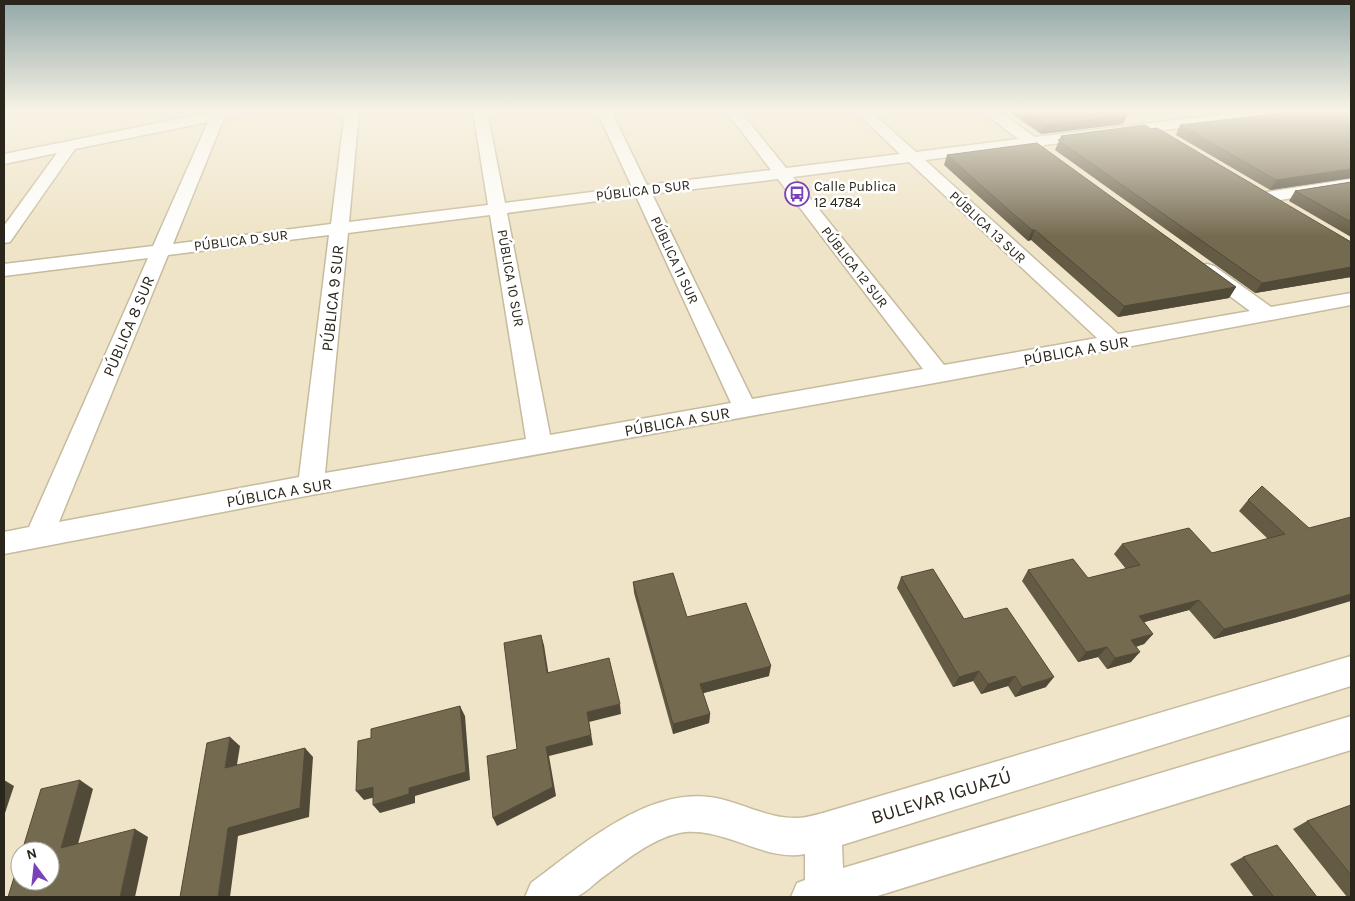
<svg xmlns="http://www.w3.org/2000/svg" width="1355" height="901" font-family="Karla,sans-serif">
<rect width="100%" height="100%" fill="#efe4c7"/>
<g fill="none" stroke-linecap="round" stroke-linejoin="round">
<g stroke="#c6bb9e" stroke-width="3">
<g id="minor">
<path d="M218,111H246L244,114L224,118L173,244L331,224L345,111H359L349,222L488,205L473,111H487L505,203L632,187L597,111H611L647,185L771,170L726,111H740L786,168L900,154L855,111H870L916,152L1018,139L982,111H998L1035,137L1250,111H1290L1288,114L1283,115L1044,145L1042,149L1037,151L1029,147L925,160L1118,334L1250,311L1200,274L1197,270L1200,266L1207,264L1214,266L1271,307L1351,293V305L940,382L311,495L4,554V532L29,527L148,258L4,276V264L153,246L208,122L75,149L10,242L4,243V226L57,153L4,164V154ZM909,162L1097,338L944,365L793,177ZM778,179L923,369L752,399L652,194ZM636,196L731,403L550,435L507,213ZM490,215L526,439L325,473L348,233ZM329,235L299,477L59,522L168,255Z"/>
<path d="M1351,179V189L1267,202L1261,201L1259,197L1261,193L1267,192Z"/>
<path d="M1351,656V686L842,845L843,868L1351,716V750L874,897H791L797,883L805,880V854C766,862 726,828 685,832C654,836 624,862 599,880C593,885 586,892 578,896C572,899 534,898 525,897L531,883C581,846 649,785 716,798C742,803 769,819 797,818C805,818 815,815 823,813Z"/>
</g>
</g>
<use href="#minor" fill="#fff" fill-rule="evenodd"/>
</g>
<g fill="#645b45">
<path d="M1008,111H1120L1123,124L1041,134Z"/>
<path d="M1351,111V178L1270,190L1176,135L1180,125Z"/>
<path d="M1061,136L1351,242V277L1255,293L1055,150Z"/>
<path d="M947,155L1236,287L1229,298L1118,317L1031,240L1028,241L944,165Z"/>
<path d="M1351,182V237L1289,201L1295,191Z"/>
<path d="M1248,500L1309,528L1297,617L1214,639L1189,610L1144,622L1153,634L1144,644L1136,647L1131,662L1107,669L1098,657L1078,662L1022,581L1028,570L1088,578L1126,569L1114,554L1122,544L1212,553L1268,539L1239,511Z"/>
<path d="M901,577L964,619L1046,687L1015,697L1008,686L981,694L973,681L953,687L897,588Z"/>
<path d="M633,582L687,617L769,676L703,693L710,714L709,723L673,734L634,593Z"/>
<path d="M1351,805V897H1347L1293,829L1307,821Z"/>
<path d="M1243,857L1317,897H1254L1230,864Z"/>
</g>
<g fill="#514a38">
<path d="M1127,115L1123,124L1041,134L1044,125Z"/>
<path d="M1351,169V178L1270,190L1276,180Z"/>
<path d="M1032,230H1035L1031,240L1028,241Z"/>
<path d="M1351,267V277L1255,293L1262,283Z"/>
<path d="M1236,287L1229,298L1118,317L1124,306Z"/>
<path d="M1351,594V601L1297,617L1214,639L1224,629Z"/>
<path d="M1199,600L1189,610L1130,626L1139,616Z"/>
<path d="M1153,634L1144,644L1122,650L1131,640Z"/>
<path d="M541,635L544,645L550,683L547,673Z"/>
<path d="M1107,647L1098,657L1078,662L1086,652Z"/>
<path d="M1140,652L1131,662L1107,669L1115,658Z"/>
<path d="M771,666L769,676L700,694V684Z"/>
<path d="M979,671L973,681L953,687L959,677Z"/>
<path d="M1015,676L1008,686L981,694L988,684Z"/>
<path d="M1054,677L1046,687L1015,697L1022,687Z"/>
<path d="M620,704L621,714L589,722L593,745L549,756L556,796L497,826L493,818L546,747L587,712Z"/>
<path d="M460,706L465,716L470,780L415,796V803L380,813L373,805Z"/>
<path d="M710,714L709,723L673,734V724Z"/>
<path d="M230,737L240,746L235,777L225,768Z"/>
<path d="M305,748L313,757L309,817L238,836L230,897H218L228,828Z"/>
<path d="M4,780L14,786L4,816Z"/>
<path d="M80,780L93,789L75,855L61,848Z"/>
<path d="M373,787L380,796L364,800L356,791Z"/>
<path d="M135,829L148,837L135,897H120Z"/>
</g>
<g fill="#746a50" stroke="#514a38">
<path d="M1024,111H1120L1127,115L1044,125Z"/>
<path d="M1299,111H1351V169L1276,180L1180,125Z"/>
<path d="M1145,125L1151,129L1157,128L1351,242V267L1262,283L1058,140L1065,139L1061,136Z"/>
<path d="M1037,143L1236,287L1124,306L1035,230H1032L1011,212L947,155Z"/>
<path d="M1351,182V222L1295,191Z"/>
<path d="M1262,486L1309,528L1351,517V594L1309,606L1224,629L1199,600L1139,616L1153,634L1131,640L1140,652L1115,658L1107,647L1086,652L1028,570L1073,559L1088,578L1140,565L1122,544L1189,528L1212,553L1285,534L1248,500Z"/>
<path d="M933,569L964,619L1007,608L1054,677L1022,687L1015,676L988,684L979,671L959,677L901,577Z"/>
<path d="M673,573L687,617L746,603L771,666L700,684L710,714L673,724L633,582Z"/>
<path d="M541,635L547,673L609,658L620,704L587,712L591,735L546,747L553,787L493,818L487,756L517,749L504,643Z"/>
<path d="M460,706L466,772L409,788V794L373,805V787L356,791L358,741L371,738V729Z"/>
<path d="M230,737L225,768L305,748L300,808L228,828L218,897H180L207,743Z"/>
<path d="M80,780L61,848L135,829L120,897H8L20,858V881H50V851H22L41,789Z"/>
<path d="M1351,805V875L1307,821Z"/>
<path d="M1277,845L1317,897H1271L1273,896L1243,857Z"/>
</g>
<linearGradient id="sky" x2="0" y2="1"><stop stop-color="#92a8a8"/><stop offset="0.47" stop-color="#f8f3e6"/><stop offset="1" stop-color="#f8f3e6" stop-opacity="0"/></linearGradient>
<rect width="1355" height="237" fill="url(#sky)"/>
<defs>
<g id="bus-ring" transform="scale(1.25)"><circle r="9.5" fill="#fff" stroke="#7a42b8" stroke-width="1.5"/><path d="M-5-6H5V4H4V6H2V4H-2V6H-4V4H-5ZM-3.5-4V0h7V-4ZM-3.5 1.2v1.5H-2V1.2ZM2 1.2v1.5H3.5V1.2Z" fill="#7a42b8"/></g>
</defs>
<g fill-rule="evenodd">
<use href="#bus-ring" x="797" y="194"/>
</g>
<g text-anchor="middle" stroke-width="5" stroke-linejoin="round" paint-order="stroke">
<g font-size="14" fill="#2a261b" stroke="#fff" text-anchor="start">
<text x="814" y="191">Calle Publica<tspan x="814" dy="16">12 4784</tspan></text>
</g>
<g font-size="14" fill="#2a261b" stroke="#fff">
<text transform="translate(643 190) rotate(-7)" y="5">PÚBLICA D SUR</text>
<text transform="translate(988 227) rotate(43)" y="5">PÚBLICA 13 SUR</text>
<text transform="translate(241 240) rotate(-7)" y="5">PÚBLICA D SUR</text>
<text transform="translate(675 260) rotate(65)" y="5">PÚBLICA 11 SUR</text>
<text transform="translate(855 267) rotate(52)" y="5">PÚBLICA 12 SUR</text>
<text transform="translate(511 278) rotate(80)" y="5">PÚBLICA 10 SUR</text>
</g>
<g font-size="16" fill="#2a261b" stroke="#fff">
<text transform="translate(332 298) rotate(-84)" y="6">PÚBLICA 9 SUR</text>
<text transform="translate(128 326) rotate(-67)" y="6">PÚBLICA 8 SUR</text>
<text transform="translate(1076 350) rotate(-10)" y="6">PÚBLICA A SUR</text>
<text transform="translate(677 421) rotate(-10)" y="6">PÚBLICA A SUR</text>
<text transform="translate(279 492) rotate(-10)" y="6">PÚBLICA A SUR</text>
</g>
<g font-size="19" fill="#2a261b" stroke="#fff">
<text transform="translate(941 796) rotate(-17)" y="7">BULEVAR IGUAZÚ</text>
</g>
</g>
<rect width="1355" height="901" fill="none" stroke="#2a261b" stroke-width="10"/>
<g transform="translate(35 866) rotate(345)"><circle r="24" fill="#ffffff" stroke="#aaa8a4"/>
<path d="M0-4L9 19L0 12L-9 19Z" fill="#7a42b8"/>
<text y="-8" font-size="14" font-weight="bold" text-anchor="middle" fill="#2a261b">N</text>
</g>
</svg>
